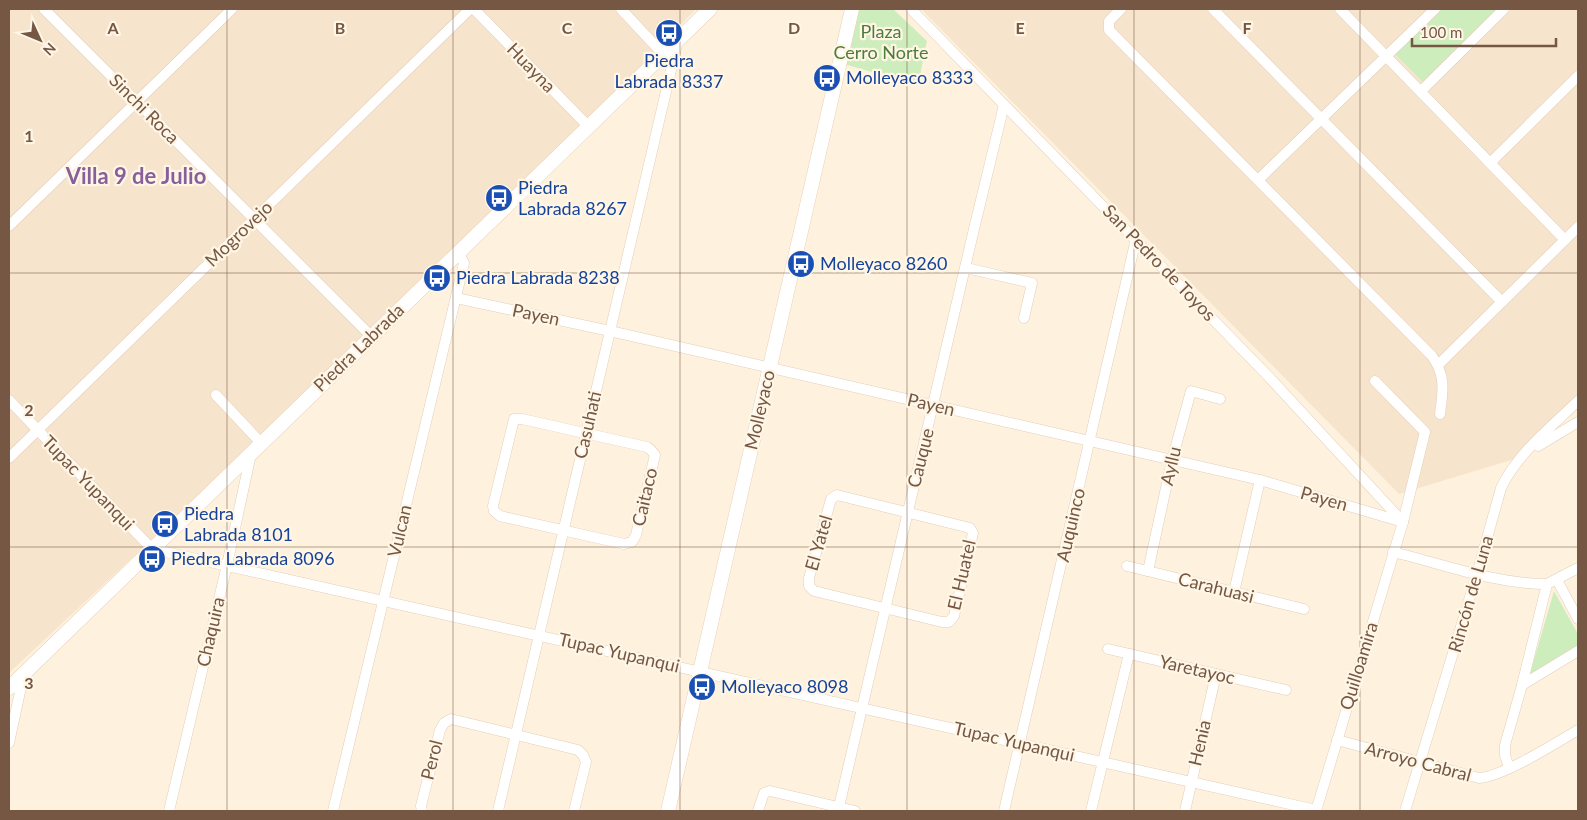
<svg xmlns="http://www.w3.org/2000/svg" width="1587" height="820" font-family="Lato,sans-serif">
<rect width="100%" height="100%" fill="#fef2de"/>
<g fill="#f7e4cc">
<path d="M9,9H696L460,251L9,673Z"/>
<path d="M921,9H1578V400L1518,458L1399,494Z"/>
</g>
<g fill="#ceedbc">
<path d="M857,9H893L927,41L918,85L840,63Z"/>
<path d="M1442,9H1498L1423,82L1395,54Z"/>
<path d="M1554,591L1578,634V650L1529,677Z"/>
</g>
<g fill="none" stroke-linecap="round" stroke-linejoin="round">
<g stroke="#e3ceb9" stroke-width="11">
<g id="minor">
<path d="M44,9L371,336"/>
<path d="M474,9L588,126"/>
<path d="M621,9L663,54"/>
<path d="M911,9L1268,376L1402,521"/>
<path d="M1121,9L1109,21V30L1432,356C1446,376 1443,391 1440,414"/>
<path d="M1213,9L1502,302"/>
<path d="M1340,9L1565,240"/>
<path d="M1421,91L1504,9"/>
<path d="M1490,163L1578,76"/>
<path d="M1258,180L1435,9"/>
<path d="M9,226L232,9"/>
<path d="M966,268L1032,283L1024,318"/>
<path d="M456,298L610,331L1260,480L1403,522"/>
<path d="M1438,365L1578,227"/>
<path d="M216,395L261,443"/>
<path d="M9,400L152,549L1316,810"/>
<path d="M514,419H522L647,447L651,450L655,455L636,535L632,542L624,544L500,516L494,511L493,506Z"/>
<path d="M1538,446L1578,422"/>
<path d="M9,458L470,9"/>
<path d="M837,495L970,528L973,533L954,616L949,622H942L814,591L809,586V578L831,499Z"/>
<path d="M1393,552C1443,564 1495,584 1547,584"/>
<path d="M1127,566L1304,609"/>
<path d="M1148,571L1172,460L1191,391L1220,399"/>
<path d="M1557,580L1578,619"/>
<path d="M1234,592L1260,480"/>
<path d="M1108,649L1286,690"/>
<path d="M1522,685L1547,584L1578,568"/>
<path d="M1337,740L1479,778C1502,777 1556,743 1578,730"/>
<path d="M9,743L24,673"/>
<path d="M1509,768L1505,755V745L1522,685L1578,651"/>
<path d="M169,811L227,565L251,454"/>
<path d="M333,811L464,263L458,252"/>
<path d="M422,811L421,806L440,730L444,723L451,719L578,750L583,755L586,762L574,811"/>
<path d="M498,811L678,40"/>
<path d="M758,811L764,793L770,791L855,811"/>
<path d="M838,811L974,229L1004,105"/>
<path d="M1004,811L1136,239"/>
<path d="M1091,811L1129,654"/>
<path d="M1185,811L1216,674"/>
<path d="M1316,811L1403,522L1425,432L1375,381"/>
<path d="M1405,811L1477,574L1501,488C1517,454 1551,427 1578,401"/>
</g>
</g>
<g stroke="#ebd1b9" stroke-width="15">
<g id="secondary">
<path d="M9,688L710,9"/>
<path d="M668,811L852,9"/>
</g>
</g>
<use href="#minor" stroke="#fff" stroke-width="10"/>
<use href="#secondary" stroke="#fff" stroke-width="14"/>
</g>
<path fill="none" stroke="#765744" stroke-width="1" stroke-opacity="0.55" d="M227,9V811M453,9V811M680,9V811M907,9V811M1134,9V811M1360,9V811M9,273H1578M9,547H1578"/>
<defs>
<g id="bus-disc" transform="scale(1.4375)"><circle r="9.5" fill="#1a4fb4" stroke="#fff6e6"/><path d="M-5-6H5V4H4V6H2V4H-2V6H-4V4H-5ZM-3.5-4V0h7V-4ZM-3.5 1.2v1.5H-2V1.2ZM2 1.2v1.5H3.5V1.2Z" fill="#fff"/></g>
</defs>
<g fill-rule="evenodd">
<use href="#bus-disc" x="669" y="33"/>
<use href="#bus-disc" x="827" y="78"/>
<use href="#bus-disc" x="499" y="198"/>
<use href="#bus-disc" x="801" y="264"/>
<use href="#bus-disc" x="437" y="278"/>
<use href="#bus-disc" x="165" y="524"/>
<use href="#bus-disc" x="152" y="559"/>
<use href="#bus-disc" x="702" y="687"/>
</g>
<g text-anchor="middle" stroke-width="4.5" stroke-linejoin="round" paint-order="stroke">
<g font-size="18" fill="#4d7d3b" stroke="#fff6e6">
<text x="881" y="38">Plaza<tspan x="881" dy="21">Cerro Norte</tspan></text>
</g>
<g font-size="18" fill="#164399" stroke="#fff6e6" text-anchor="start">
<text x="669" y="67" text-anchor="middle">Piedra<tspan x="669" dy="21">Labrada 8337</tspan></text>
<text x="846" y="84">Molleyaco 8333</text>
<text x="518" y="194">Piedra<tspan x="518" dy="21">Labrada 8267</tspan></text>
<text x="820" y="270">Molleyaco 8260</text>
<text x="456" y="284">Piedra Labrada 8238</text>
<text x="184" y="520">Piedra<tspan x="184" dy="21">Labrada 8101</tspan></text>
<text x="171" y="565">Piedra Labrada 8096</text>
<text x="721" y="693">Molleyaco 8098</text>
</g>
<g font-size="18" fill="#765744" stroke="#fff6e6">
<text transform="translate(531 68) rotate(46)" y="6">Huayna</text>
<text transform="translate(144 109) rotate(45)" y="6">Sinchi Roca</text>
<text transform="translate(239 234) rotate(-44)" y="6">Mogrovejo</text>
<text transform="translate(1159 263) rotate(46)" y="6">San Pedro de Toyos</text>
<text transform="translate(536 315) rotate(12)" y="6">Payen</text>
<text transform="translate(359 348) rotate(-44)" y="6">Piedra Labrada</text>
<text transform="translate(931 405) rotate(13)" y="6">Payen</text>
<text transform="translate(760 410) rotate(-77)" y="6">Molleyaco</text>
<text transform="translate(588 425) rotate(-77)" y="6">Casuhati</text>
<text transform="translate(921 458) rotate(-76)" y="6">Cauque</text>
<text transform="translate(1171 466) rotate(-77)" y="6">Ayllu</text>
<text transform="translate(88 483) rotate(46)" y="6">Tupac Yupanqui</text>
<text transform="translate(645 497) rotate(-77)" y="6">Caitaco</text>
<text transform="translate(1324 499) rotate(16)" y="6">Payen</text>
<text transform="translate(1071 525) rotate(-77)" y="6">Auquinco</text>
<text transform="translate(400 531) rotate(-77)" y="6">Vulcan</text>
<text transform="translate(819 543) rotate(-74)" y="6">El Yatel</text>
<text transform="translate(962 575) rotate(-77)" y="6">El Huatel</text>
<text transform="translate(1216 588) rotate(14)" y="6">Carahuasi</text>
<text transform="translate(1471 594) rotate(-74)" y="6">Rincón de Luna</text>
<text transform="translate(211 632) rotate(-77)" y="6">Chaquira</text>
<text transform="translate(619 653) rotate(13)" y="6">Tupac Yupanqui</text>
<text transform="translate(1359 666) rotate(-73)" y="6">Quilloamira</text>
<text transform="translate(1197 670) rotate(13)" y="6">Yaretayoc</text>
<text transform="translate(1014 742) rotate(13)" y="6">Tupac Yupanqui</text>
<text transform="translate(1200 743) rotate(-77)" y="6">Henia</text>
<text transform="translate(432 760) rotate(-76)" y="6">Perol</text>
<text transform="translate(1418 762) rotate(15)" y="6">Arroyo Cabral</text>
</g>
<g font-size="22" font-weight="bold" fill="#885f9a" stroke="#fff6e6">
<text x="136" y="184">Villa 9 de Julio</text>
</g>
</g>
<g font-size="16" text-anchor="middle" font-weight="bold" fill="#765744" stroke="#fff6e6" stroke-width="4.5" stroke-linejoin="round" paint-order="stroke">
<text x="113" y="34">A</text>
<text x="340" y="34">B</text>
<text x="567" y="34">C</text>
<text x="794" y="34">D</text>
<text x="1020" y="34">E</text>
<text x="1247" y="34">F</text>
<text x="29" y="142">1</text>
<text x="29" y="416">2</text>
<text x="29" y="689">3</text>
</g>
<rect width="1587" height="820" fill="none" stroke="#765744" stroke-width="20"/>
<g transform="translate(40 40) rotate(134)" stroke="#fff6e6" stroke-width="4" paint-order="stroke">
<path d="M0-4L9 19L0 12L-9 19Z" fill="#765744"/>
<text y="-8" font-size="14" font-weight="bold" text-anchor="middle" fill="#765744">N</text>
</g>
<path d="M1412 38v8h144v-8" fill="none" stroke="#765744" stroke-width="2.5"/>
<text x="1420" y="38" font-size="15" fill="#765744" stroke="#fff6e6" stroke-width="4" paint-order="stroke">100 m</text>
</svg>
